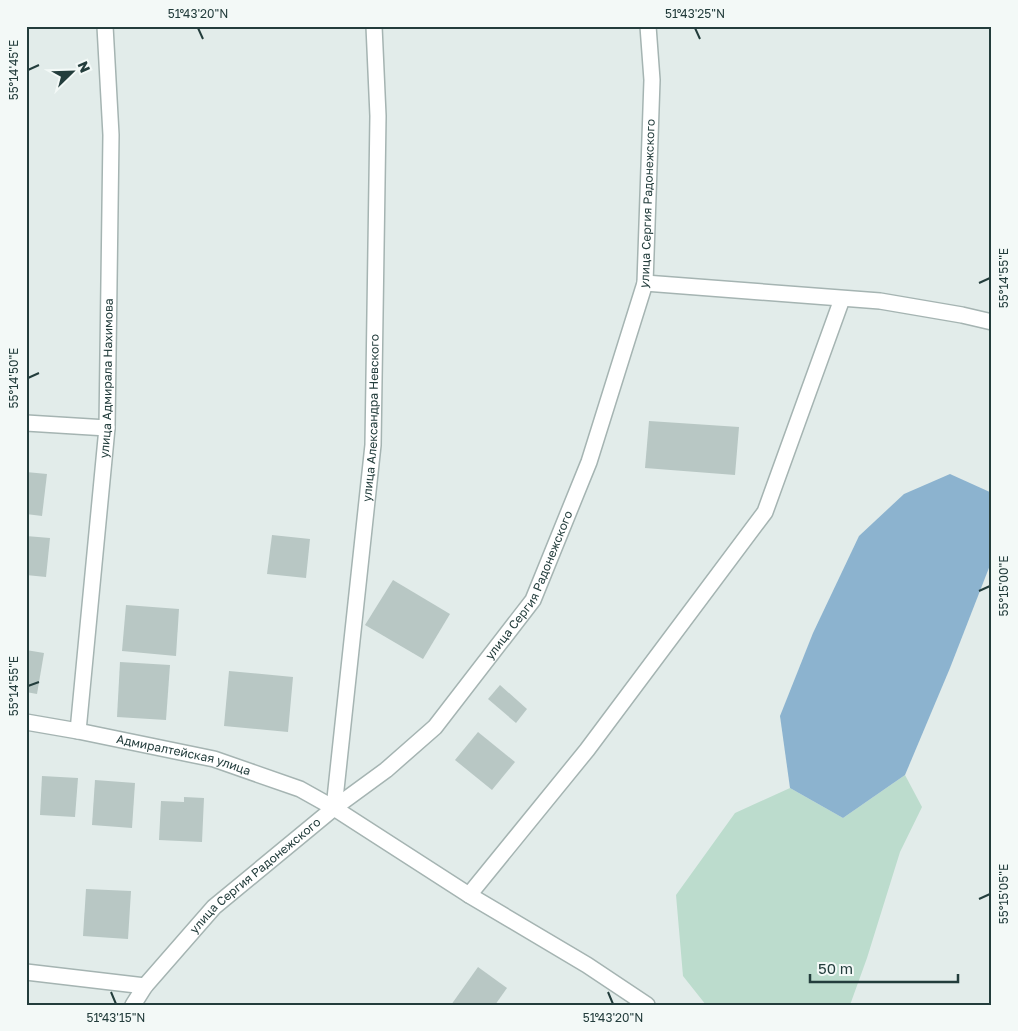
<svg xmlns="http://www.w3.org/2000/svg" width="1018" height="1031" font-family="'Golos Text',sans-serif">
<rect width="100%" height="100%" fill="#e2ecea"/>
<path fill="#bcdccd" d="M905,775L922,807L900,852L867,958L850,1005H706L683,976L676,895L735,813L790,788L843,818Z"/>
<path fill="#8cb3cf" d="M950,474L992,493V560L950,668L905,775L843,818L790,788L780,716L813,633L859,536L904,494Z"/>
<g fill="#b8c7c4">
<path d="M649,421L739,427L735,475L645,468Z"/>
<path d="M26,472L47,474L42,516L26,514Z"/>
<path d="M272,535L310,539L306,578L267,574Z"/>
<path d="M26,536L50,538L46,577L26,575Z"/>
<path d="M393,580L450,614L423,659L365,625Z"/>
<path d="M126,605L179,609L176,656L122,651Z"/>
<path d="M26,650L44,653L37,694L26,692Z"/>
<path d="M120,662L170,665L166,720L117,717Z"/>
<path d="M229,671L293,677L288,732L224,726Z"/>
<path d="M500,685L527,709L516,723L488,699Z"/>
<path d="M478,732L515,762L492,790L455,760Z"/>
<path d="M42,776L78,778L75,817L40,815Z"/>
<path d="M95,780L135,783L132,828L92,825Z"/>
<path d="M184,797L204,798L202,842L159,840L161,801L184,802Z"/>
<path d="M86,889L131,891L128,939L83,936Z"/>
<path d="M478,967L507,988L495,1005H451Z"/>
</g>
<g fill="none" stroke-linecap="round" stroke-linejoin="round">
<g stroke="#a5b4b2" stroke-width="18">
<g id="minor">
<path d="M645,283L880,301L962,315L992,322"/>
<path d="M26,423L107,428"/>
<path id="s1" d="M26,722L78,731L214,759L300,789L334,808L469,895L587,965L647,1005"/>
<path id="s2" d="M78,731L107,428L111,135L105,26"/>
<path id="s3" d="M334,808L373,445L378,116L374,26"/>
<path d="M469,895L587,750L765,512L842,299"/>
<path d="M26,972L145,986"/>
<path id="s4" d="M133,1005L145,986L214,907L334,808L386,770L435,727L533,600L589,462L645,283L652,80L648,26"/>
</g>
</g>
<use href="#minor" stroke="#fff" stroke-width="15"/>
</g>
<path fill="none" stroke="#233d3c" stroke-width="2" d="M198,28L203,39M695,28L700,39M28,70L39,65M979,283L990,278M28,378L39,373M979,591L990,586M28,686L39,682M979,899L990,894M111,992L116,1004M608,992L613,1004"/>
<g text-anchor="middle" stroke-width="5" stroke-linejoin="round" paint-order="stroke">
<g font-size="12" fill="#233d3c" stroke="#f3f9f7">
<text dy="4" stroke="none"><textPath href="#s4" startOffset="989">улица Сергия Радонежского</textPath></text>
<text dy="4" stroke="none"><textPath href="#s2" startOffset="354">улица Адмирала Нахимова</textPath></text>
<text dy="4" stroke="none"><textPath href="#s3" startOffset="392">улица Александра Невского</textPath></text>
<text dy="4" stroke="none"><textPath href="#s4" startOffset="584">улица Сергия Радонежского</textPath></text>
<text dy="4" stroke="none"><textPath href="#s1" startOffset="161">Адмиралтейская улица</textPath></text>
<text dy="4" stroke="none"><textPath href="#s4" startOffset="179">улица Сергия Радонежского</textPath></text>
</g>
</g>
<rect width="1018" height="1031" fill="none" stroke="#f3f9f7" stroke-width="55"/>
<g transform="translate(72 72) rotate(67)" stroke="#f3f9f7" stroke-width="4" paint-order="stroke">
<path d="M0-4L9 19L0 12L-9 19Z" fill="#233d3c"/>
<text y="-8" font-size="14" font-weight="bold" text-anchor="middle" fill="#233d3c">N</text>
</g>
<path d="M810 974v8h148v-8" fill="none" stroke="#233d3c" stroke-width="2.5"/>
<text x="818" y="974" font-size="15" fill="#233d3c" stroke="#f3f9f7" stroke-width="4" paint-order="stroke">50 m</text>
<rect x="28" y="28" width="962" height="976" fill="none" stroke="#233d3c" stroke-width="2"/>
<g font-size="12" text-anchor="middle" fill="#233d3c">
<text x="198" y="18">51°43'20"N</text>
<text x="695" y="18">51°43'25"N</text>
<text transform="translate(14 70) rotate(-90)" y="4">55°14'45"E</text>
<text transform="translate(1004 278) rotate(-90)" y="4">55°14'55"E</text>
<text transform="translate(14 378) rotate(-90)" y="4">55°14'50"E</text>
<text transform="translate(1004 586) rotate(-90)" y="4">55°15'00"E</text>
<text transform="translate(14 686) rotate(-90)" y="4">55°14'55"E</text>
<text transform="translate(1004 894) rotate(-90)" y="4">55°15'05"E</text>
<text x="116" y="1022">51°43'15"N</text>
<text x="613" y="1022">51°43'20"N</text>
</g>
</svg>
